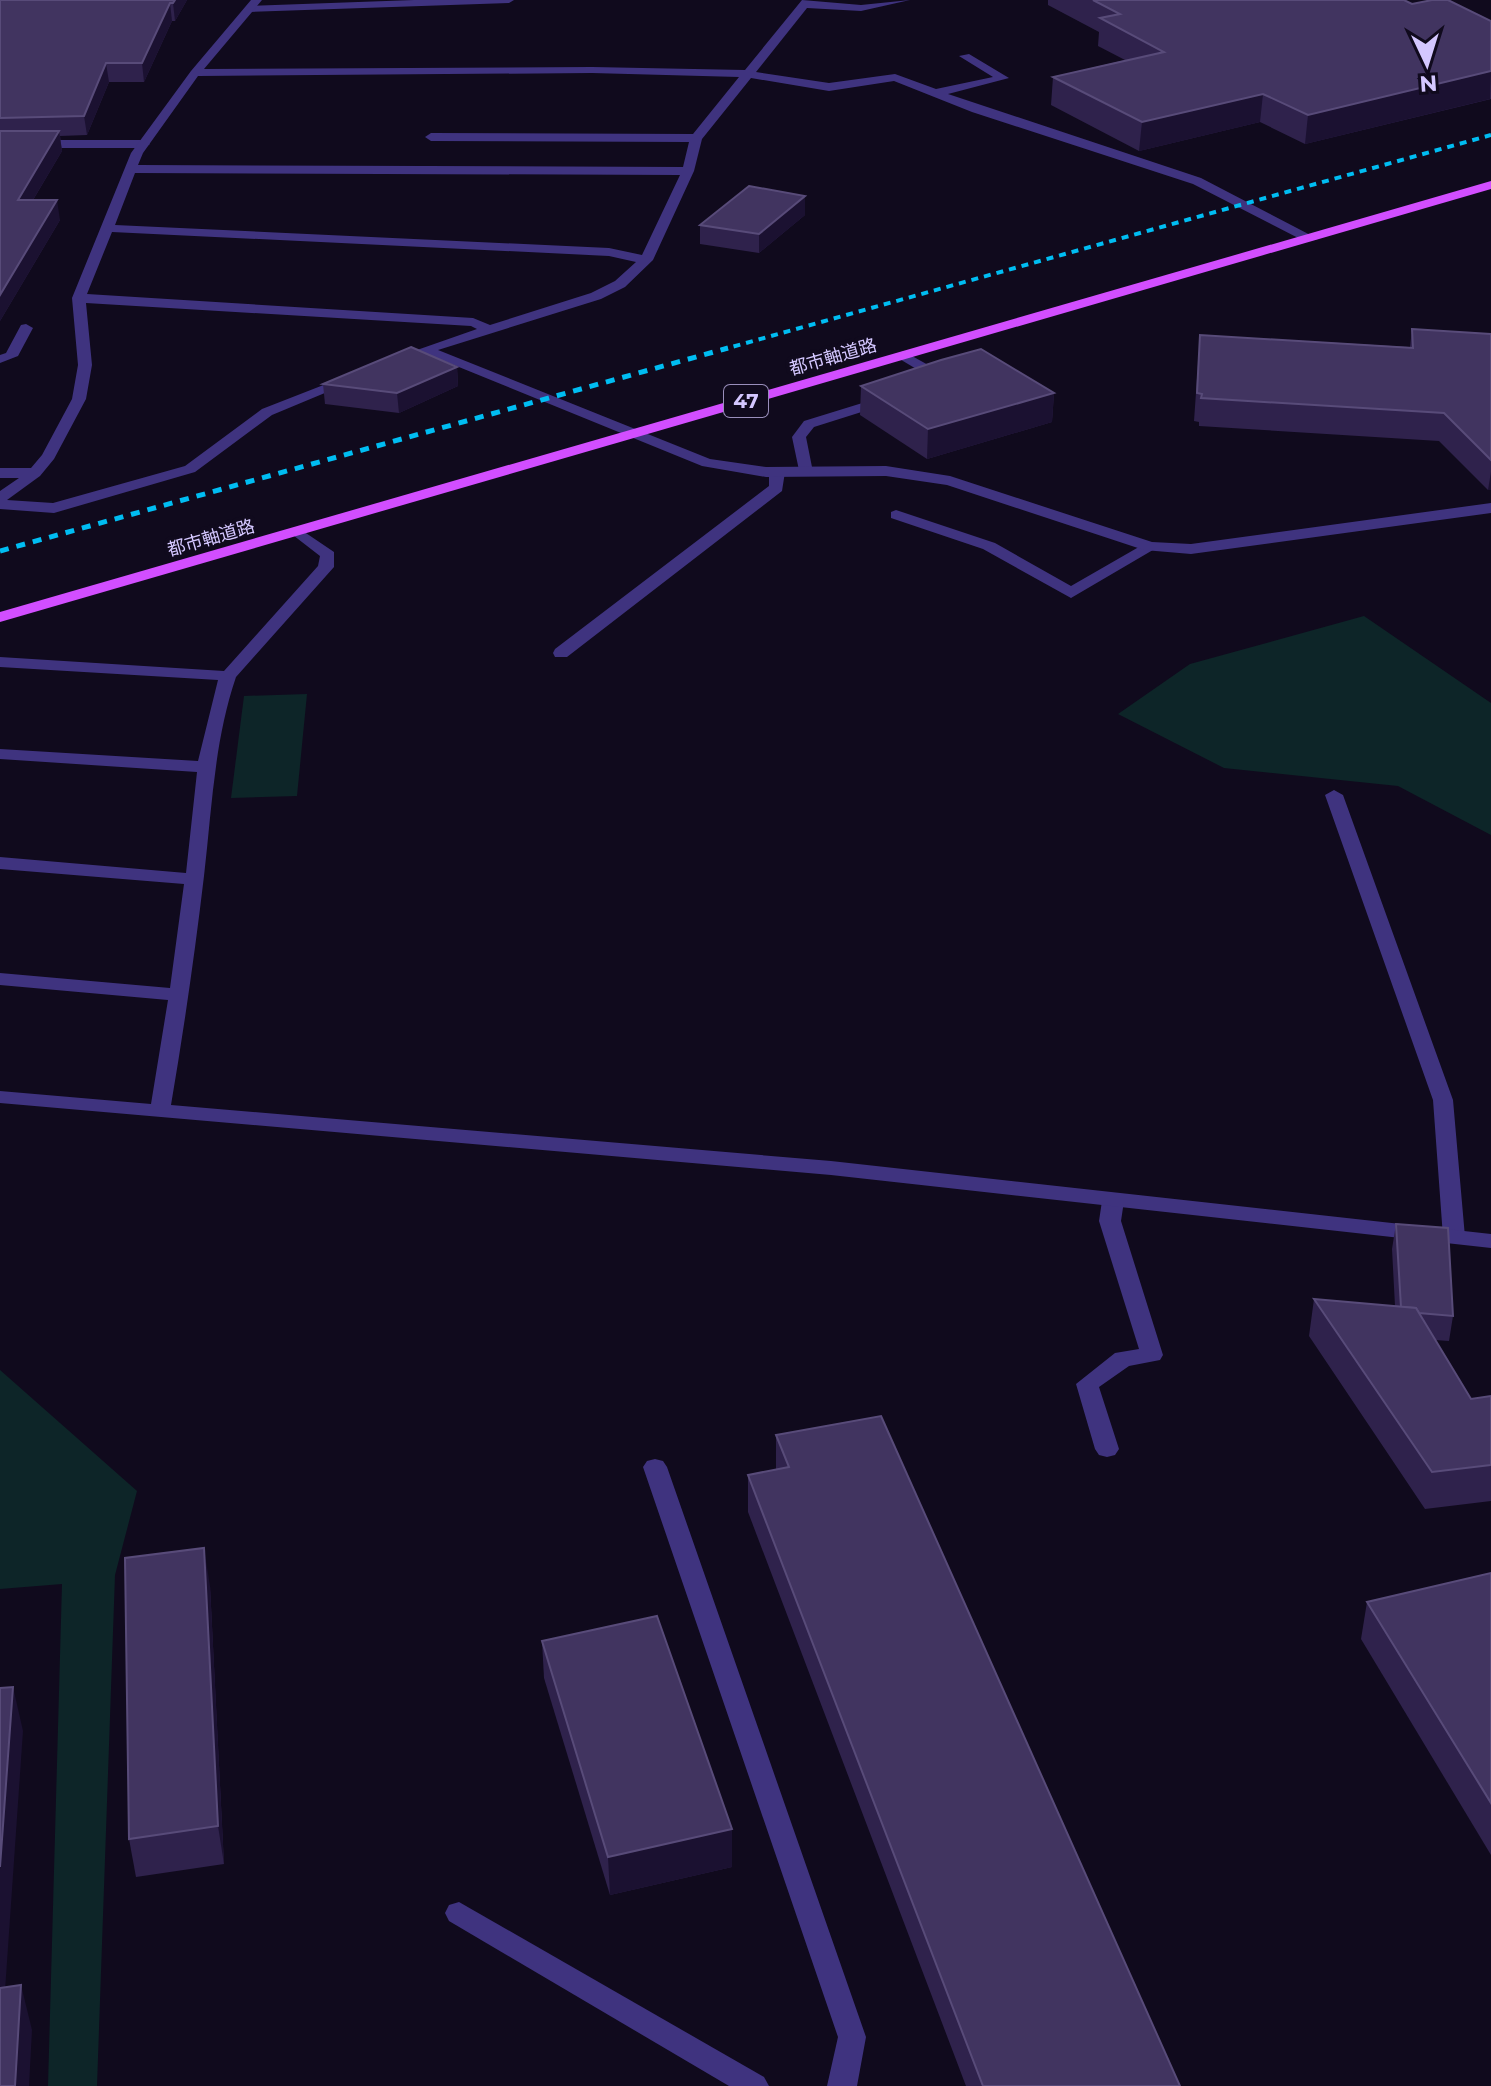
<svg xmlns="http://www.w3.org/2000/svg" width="1491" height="2086" font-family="Montserrat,'Noto Sans JP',sans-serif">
<rect width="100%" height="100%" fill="#100a1d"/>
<g fill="#0d2528">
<path d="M1364,616L1491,703V835L1398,786L1224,768L1118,714L1190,664Z"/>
<path d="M307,694L297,796L231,798L244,696Z"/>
<path d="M0,1370L137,1491L115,1575L97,2086H48L62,1584L0,1589Z"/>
</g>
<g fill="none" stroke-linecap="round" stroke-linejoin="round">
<g fill="#3f337f" fill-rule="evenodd">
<path d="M414,0H514L509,3L250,12L244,9L250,6Z"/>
<path d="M0,140H144L150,144L144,148H0Z"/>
<path d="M26,324L33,328L18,356L0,363V355L6,353L21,325Z"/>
<path d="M903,351L948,376L950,379L948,382H938L898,358L896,355Z"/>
<path d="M885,396L890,397V403L814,427L806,437L813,472L810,475H800L792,437L804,421Z"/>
<path d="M777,467L785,472L782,491L567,657H555L553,653L555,649L769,486V472Z"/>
<path d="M896,510L995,543L1071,586L1144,544H1156L1158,547L1071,598L983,549L891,518V512Z"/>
<path d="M1334,790L1343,795L1453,1100L1465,1237L1462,1242H1446L1443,1237L1433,1100L1325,795Z"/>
<path d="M1113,1194L1124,1201L1121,1221L1163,1355L1160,1360L1129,1366L1099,1387L1119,1449L1115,1455L1107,1457L1099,1455L1095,1449L1076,1384L1115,1353L1139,1349L1099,1221L1102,1201Z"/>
<path d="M655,1459L663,1461L667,1467L866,2037L857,2086H827L838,2037L643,1467L647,1461Z"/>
<path d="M459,1902L764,2077L769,2086H729L449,1921L445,1913L449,1905Z"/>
</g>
<g fill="#3f337f" fill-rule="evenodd">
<path d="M251,0H262L204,69L592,67L745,70L802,0L861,5L910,0L861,11L807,8L756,72L829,83L895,74L936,89L993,77L959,56L969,54L1009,78L948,94L1201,178L1318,239L1306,242L1193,184L972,112L894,81L829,91L751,78L702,139L694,171L653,260L625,287L601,299L438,350L710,459L766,467L886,466L950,476L1152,542L1191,544L1491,503V513L1191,554L1144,550L947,485L886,476L766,477L702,466L417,350L477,329L471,326L86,303L92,365L86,399L54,459L40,476L7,500L53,503L185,466L262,409L344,377L349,376L356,380L272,415L195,472L54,513L0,509V491L19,478H0V468H31L42,455L72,399L78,365L72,298L131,153L191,71ZM592,73L739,77L693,134L431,133L425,137L431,141L689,142L683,167L138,165L143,153L198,76ZM135,173L680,175L642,255L609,248L115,225ZM112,232L609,256L636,262L615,281L591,293L490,325L473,318L87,294Z"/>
<path d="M297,527L334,552V567L236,677C214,742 212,808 204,876C195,952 184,1029 171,1105L831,1161L1491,1234V1248L831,1175L0,1103V1091L151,1104L168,1000L0,985V973L170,988L184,884L0,869V857L186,873L197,772L0,759V749L198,761L218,680L0,667V657L224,671L318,566L320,556L289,532Z"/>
</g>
<path fill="#d24eff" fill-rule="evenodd" d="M1491,181V189L0,622V612Z"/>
<path stroke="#00bdf2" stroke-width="4" stroke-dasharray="7 6" stroke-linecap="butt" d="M721,350L1491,135"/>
<path stroke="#00bdf2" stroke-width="5" stroke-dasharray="9 8" stroke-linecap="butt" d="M0,551L728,348"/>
</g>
<g fill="#2f224c">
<path d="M0,0H187L175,21H172L144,82H109L87,135L60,136L62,151L33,200L60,220L0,321Z"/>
<path d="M1048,0H1404L1412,4L1491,21V99L1305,144L1260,122L1139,151L1051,105L1053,77L1125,60L1098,46L1099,32L1048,5Z"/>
<path d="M805,215L759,253L700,244V225Z"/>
<path d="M1412,329L1491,334V490H1488L1439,441L1199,426V422L1194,421L1200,335L1410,347Z"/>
<path d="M457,367L458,386L399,413L325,404L323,384Z"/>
<path d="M861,386L1054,393L1052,422L927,459L860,415Z"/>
<path d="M1396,1224L1453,1316L1449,1341L1435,1340L1471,1399L1491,1396V1501L1425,1509L1309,1336L1314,1299L1395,1306L1392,1249Z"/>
<path d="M776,1435L1180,2086H966L748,1512V1475L776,1470Z"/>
<path d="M1491,1573V1855L1361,1639L1367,1602Z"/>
<path d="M210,1586L224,1864L136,1877L129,1839Z"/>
<path d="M542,1641L732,1829V1867L610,1895L544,1678Z"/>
</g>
<g fill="#1b1131">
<path d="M175,0H187L175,21L173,3Z"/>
<path d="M170,3L172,21L144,82L142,63Z"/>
<path d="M106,63L109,82L87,135L84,116Z"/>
<path d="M1491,71L1490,99L1305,144L1308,115Z"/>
<path d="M1263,94L1260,122L1139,151L1142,122Z"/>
<path d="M59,131L62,151L21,220L18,200Z"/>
<path d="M805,196V215L759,253V234Z"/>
<path d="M57,200L60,220L0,321V295Z"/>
<path d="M457,367L458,386L399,413L397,393Z"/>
<path d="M1054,393L1052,422L927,459L928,429Z"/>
<path d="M1491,472V490H1488Z"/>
<path d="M204,1548L210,1586L224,1864L218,1826Z"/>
<path d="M13,1687L23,1731L2,2034L0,2026V1867Z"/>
<path d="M732,1829V1867L610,1895L608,1857Z"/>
<path d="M21,1985L32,2030L29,2086H15Z"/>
</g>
<g fill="#413460" stroke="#584b79" stroke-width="2">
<path d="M0,0H175L173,3H170L142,63H106L84,116L0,118Z"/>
<path d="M1093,0H1404L1412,4L1432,0H1448L1491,21V71L1308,115L1263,94L1142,122L1053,77L1164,52L1100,18L1120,14Z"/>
<path d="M0,131H59L18,200H57L0,295Z"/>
<path d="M749,186L805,196L759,234L700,225Z"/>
<path d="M1412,329L1491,334V460L1444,413L1201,398L1202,394L1197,393L1200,335L1413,348Z"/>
<path d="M411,347L457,367L397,393L323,384Z"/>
<path d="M981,349L1054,393L928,429L861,386L941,360Z"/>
<path d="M1396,1224L1448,1228L1453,1316L1419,1313L1416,1308L1401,1307Z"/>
<path d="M1314,1299L1416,1308L1471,1399L1491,1396V1465L1432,1472Z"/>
<path d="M881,1416L1180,2086H983L748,1475L789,1467L776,1435Z"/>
<path d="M204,1548L218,1826L129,1839L125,1558Z"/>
<path d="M1491,1573V1803L1367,1602Z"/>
<path d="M657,1616L732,1829L608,1857L542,1641Z"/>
<path d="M13,1687L0,1867V1688Z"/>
<path d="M21,1985L15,2086H0V1988Z"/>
</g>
<g text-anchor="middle" stroke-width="8" stroke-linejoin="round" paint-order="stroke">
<g font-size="18" fill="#d4c7ff" stroke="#100a1d">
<text transform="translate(833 357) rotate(-16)" y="6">都市軸道路</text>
<text transform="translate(211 538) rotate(-16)" y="6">都市軸道路</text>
</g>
<rect fill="#100a1d" stroke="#998ebb" stroke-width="2" x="724" y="385" width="44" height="32" rx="6"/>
<g font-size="20" font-weight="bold" fill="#d4c7ff">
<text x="746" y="408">47</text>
</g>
</g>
<g transform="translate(1427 64) rotate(176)" stroke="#100a1d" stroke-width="6" paint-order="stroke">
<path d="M0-6L14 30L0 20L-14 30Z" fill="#d4c7ff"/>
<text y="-12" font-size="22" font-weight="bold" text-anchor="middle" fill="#d4c7ff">N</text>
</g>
</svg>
